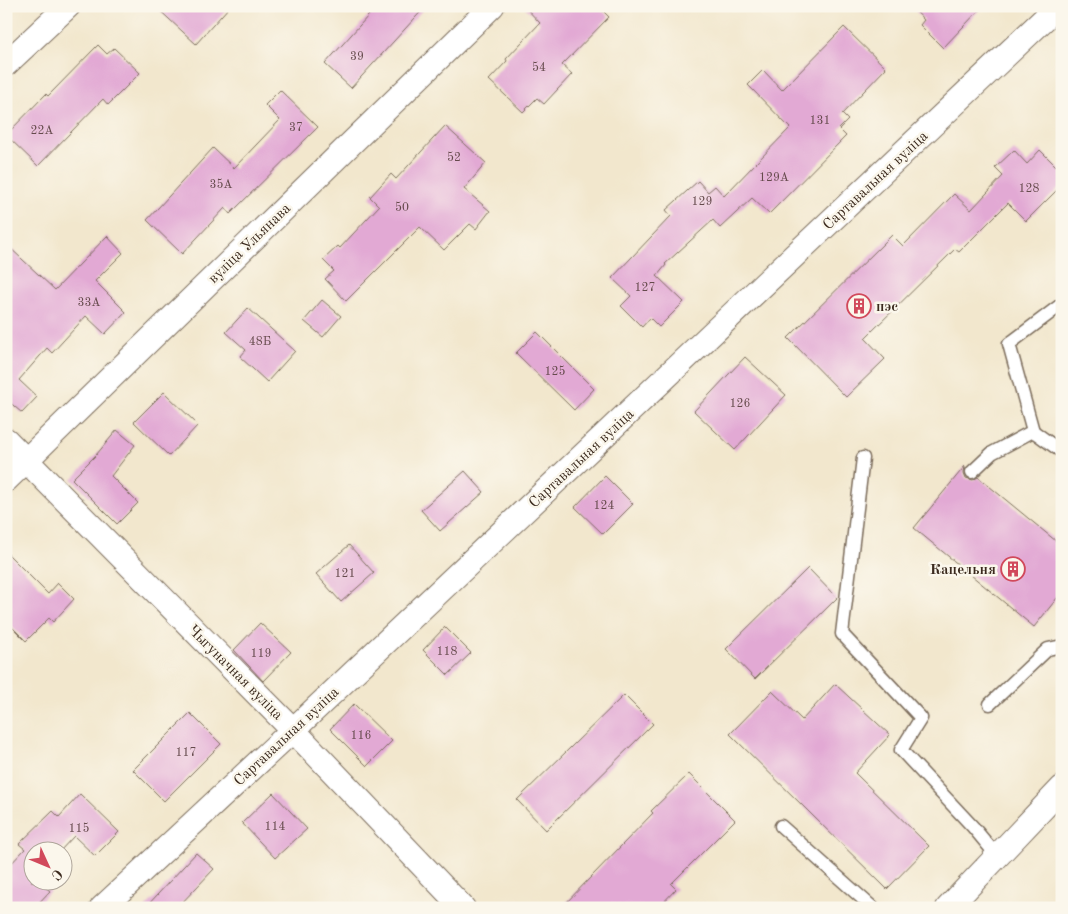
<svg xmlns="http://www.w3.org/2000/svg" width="1068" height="914" font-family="'Old Standard TT',serif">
<rect width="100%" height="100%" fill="#fbf7ec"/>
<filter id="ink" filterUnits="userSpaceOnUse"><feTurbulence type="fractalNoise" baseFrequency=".02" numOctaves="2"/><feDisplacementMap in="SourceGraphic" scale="10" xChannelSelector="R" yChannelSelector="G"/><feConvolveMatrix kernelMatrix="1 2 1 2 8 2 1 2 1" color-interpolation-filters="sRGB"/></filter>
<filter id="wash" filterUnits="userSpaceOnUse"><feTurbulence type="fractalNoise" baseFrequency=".0096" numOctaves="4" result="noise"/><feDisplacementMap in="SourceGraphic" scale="20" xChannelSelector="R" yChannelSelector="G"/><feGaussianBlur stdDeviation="1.12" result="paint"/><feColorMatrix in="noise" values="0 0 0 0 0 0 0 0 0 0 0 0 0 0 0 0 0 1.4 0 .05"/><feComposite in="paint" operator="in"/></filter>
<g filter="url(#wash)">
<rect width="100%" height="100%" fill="#f2e7cd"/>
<g id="blocks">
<g fill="#e2a9d4">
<path d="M155,6H230L196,44Z"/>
<path d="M377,6H426L351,88L325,64Z"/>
<path d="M524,6H598L609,17L562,65L572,74L544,104L537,98L523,112L489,80L507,61L506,59L540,23Z"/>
<path d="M911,6H983L943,48L920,25L924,20Z"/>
<path d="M844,27L886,68L842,114L848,120L839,129L846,136L769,214L752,198L720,228L713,220L665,264L666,265L657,276L684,302L659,327L650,318L642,327L621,306L631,296L612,278L671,216L666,210L698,181L708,192L715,186L724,196L790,128L748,85L763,70L782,90Z"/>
<path d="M98,45L107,54L114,48L140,73L108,105L103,99L38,166L6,135L46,94L48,96Z"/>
<path d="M280,90L318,127L230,214L225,208L182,254L147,220L213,148L234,168L280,120L265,105Z"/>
<path d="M445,126L486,163L464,189L490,211L476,229L470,224L444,250L420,227L346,301L325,279L334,271L323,260L338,246L340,248L379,206L370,197L391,174L396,179Z"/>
<path d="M1014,150L1027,164L1040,150L1062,172V185L1026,221L1008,203L959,252L955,249L865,338L885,359L846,397L788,338L892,235L903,246L954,194L971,210L1003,176L995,168Z"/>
<path d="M107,236L123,253L95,281L126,312L105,334L86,316L52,353L47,348L19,380L37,397L22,413L6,399V244L55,290Z"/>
<path d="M322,300L341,316L323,337L304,321Z"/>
<path d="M248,308L295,351L267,382L240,357L246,350L226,332Z"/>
<path d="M537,332L594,389L574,410L516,353Z"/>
<path d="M745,357L786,395L735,450L694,411Z"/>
<path d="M164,392L198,425L169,456L134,422Z"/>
<path d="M117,430L135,445L111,476L138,503L117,524L72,479L96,455Z"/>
<path d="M965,466L964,473L966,478L973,480L978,477L1062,546V592L1034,627L914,528Z"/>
<path d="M465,471L484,492L440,531L421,510Z"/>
<path d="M605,476L633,504L603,534L575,507Z"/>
<path d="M349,545L374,573L341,602L316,574Z"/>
<path d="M6,552L48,594L58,583L74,599L53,622L49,618L26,641L6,621Z"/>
<path d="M808,568L837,598L755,679L726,649Z"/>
<path d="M260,623L291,652L263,681L234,650Z"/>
<path d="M445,627L471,653L448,675L423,650Z"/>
<path d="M835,684L890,735L855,773L929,846L887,889L730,734L772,691L802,720Z"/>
<path d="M624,695L653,724L546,830L517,800Z"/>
<path d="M354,704L392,741L367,766L330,729Z"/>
<path d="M190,713L221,744L164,801L133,770Z"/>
<path d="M689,774L735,820L671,884L676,889L658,908H561L653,813L651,811Z"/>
<path d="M273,793L307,829L275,858L242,823Z"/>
<path d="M80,794L119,832L95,856L74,836L59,852H32V882H40L50,891L34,908H6V869L25,849L19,844L53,811L59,817Z"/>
<path d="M196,853L214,869L177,908H145Z"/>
</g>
</g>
</g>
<g filter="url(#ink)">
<use href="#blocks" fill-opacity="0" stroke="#7b6c5b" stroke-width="1"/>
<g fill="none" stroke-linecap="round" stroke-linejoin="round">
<g stroke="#7b6c5b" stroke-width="15">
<g id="lane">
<path d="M1033,431L1009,344L1062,304"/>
<path d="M863,458L842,634L921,718L901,750L973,827L997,856"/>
<path d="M972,472L992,453L1033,431L1062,452"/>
<path d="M990,704L1048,649L1062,646"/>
<path d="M781,826L873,908"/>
</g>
</g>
<g stroke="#7b6c5b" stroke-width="26">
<g id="street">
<path d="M6,64L68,6"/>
<path d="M6,440L293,730L463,908"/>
<path d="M6,480L492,6"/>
<path d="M102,908L293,730L1058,6"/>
<path d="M948,908L1062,788"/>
</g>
</g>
<use href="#lane" stroke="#fff" stroke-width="12"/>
<use href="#street" stroke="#fff" stroke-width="24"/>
<g stroke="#3b2a1e" stroke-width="5.5">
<path id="rail" d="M1061,908L1062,907"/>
</g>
<use href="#rail" stroke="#fbf7ec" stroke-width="4" stroke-dasharray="11" stroke-linecap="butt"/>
</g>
</g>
<defs>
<g id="building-ring" transform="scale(1.25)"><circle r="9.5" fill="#fbf7ec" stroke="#d1495b" stroke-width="1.5"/><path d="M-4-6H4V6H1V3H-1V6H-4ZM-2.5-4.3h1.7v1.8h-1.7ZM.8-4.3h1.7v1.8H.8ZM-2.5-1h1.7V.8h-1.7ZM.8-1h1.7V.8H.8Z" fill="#d1495b"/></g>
</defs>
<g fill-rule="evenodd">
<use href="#building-ring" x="859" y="306"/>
<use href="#building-ring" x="1013" y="569"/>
</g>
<g text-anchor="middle" stroke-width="5" stroke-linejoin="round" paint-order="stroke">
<g font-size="12" fill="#654a4c">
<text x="357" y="60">39</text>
<text x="539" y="71">54</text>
<text x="820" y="124">131</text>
<text x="296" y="131">37</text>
<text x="42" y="134">22А</text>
<text x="454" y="161">52</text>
<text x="774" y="181">129А</text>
<text x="221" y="188">35А</text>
<text x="1029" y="192">128</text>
<text x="702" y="205">129</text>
<text x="402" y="211">50</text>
<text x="645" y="291">127</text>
<text x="89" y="306">33А</text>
<text x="260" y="345">48Б</text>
<text x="555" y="375">125</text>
<text x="740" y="407">126</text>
<text x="604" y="509">124</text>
<text x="345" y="577">121</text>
<text x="447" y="655">118</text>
<text x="261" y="657">119</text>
<text x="361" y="739">116</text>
<text x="186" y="756">117</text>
<text x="275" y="830">114</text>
<text x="79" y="832">115</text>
</g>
<g font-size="15" fill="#3b2a1e" stroke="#fbf7ec">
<text transform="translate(875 180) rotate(-43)" y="5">Сартавальная вуліца</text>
<text transform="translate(249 243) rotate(-44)" y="5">вуліца Ульянава</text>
<text transform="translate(581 458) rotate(-43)" y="5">Сартавальная вуліца</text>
<text transform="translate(236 672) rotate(45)" y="5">Чыгуначная вуліца</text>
<text transform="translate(286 736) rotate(-43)" y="5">Сартавальная вуліца</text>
</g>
<g font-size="15" font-weight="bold" fill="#3b2a1e" stroke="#fbf7ec" text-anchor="start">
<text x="876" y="311">пэс</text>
<text x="996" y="574" text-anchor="end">Кацельня</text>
</g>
</g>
<rect width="1068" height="914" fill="none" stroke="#fbf7ec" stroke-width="25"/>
<g transform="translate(48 866) rotate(134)"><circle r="24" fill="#fbf7ec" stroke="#aea59a"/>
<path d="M0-4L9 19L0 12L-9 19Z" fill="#d1495b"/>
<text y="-8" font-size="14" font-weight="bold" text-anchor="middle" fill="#3b2a1e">С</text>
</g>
</svg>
